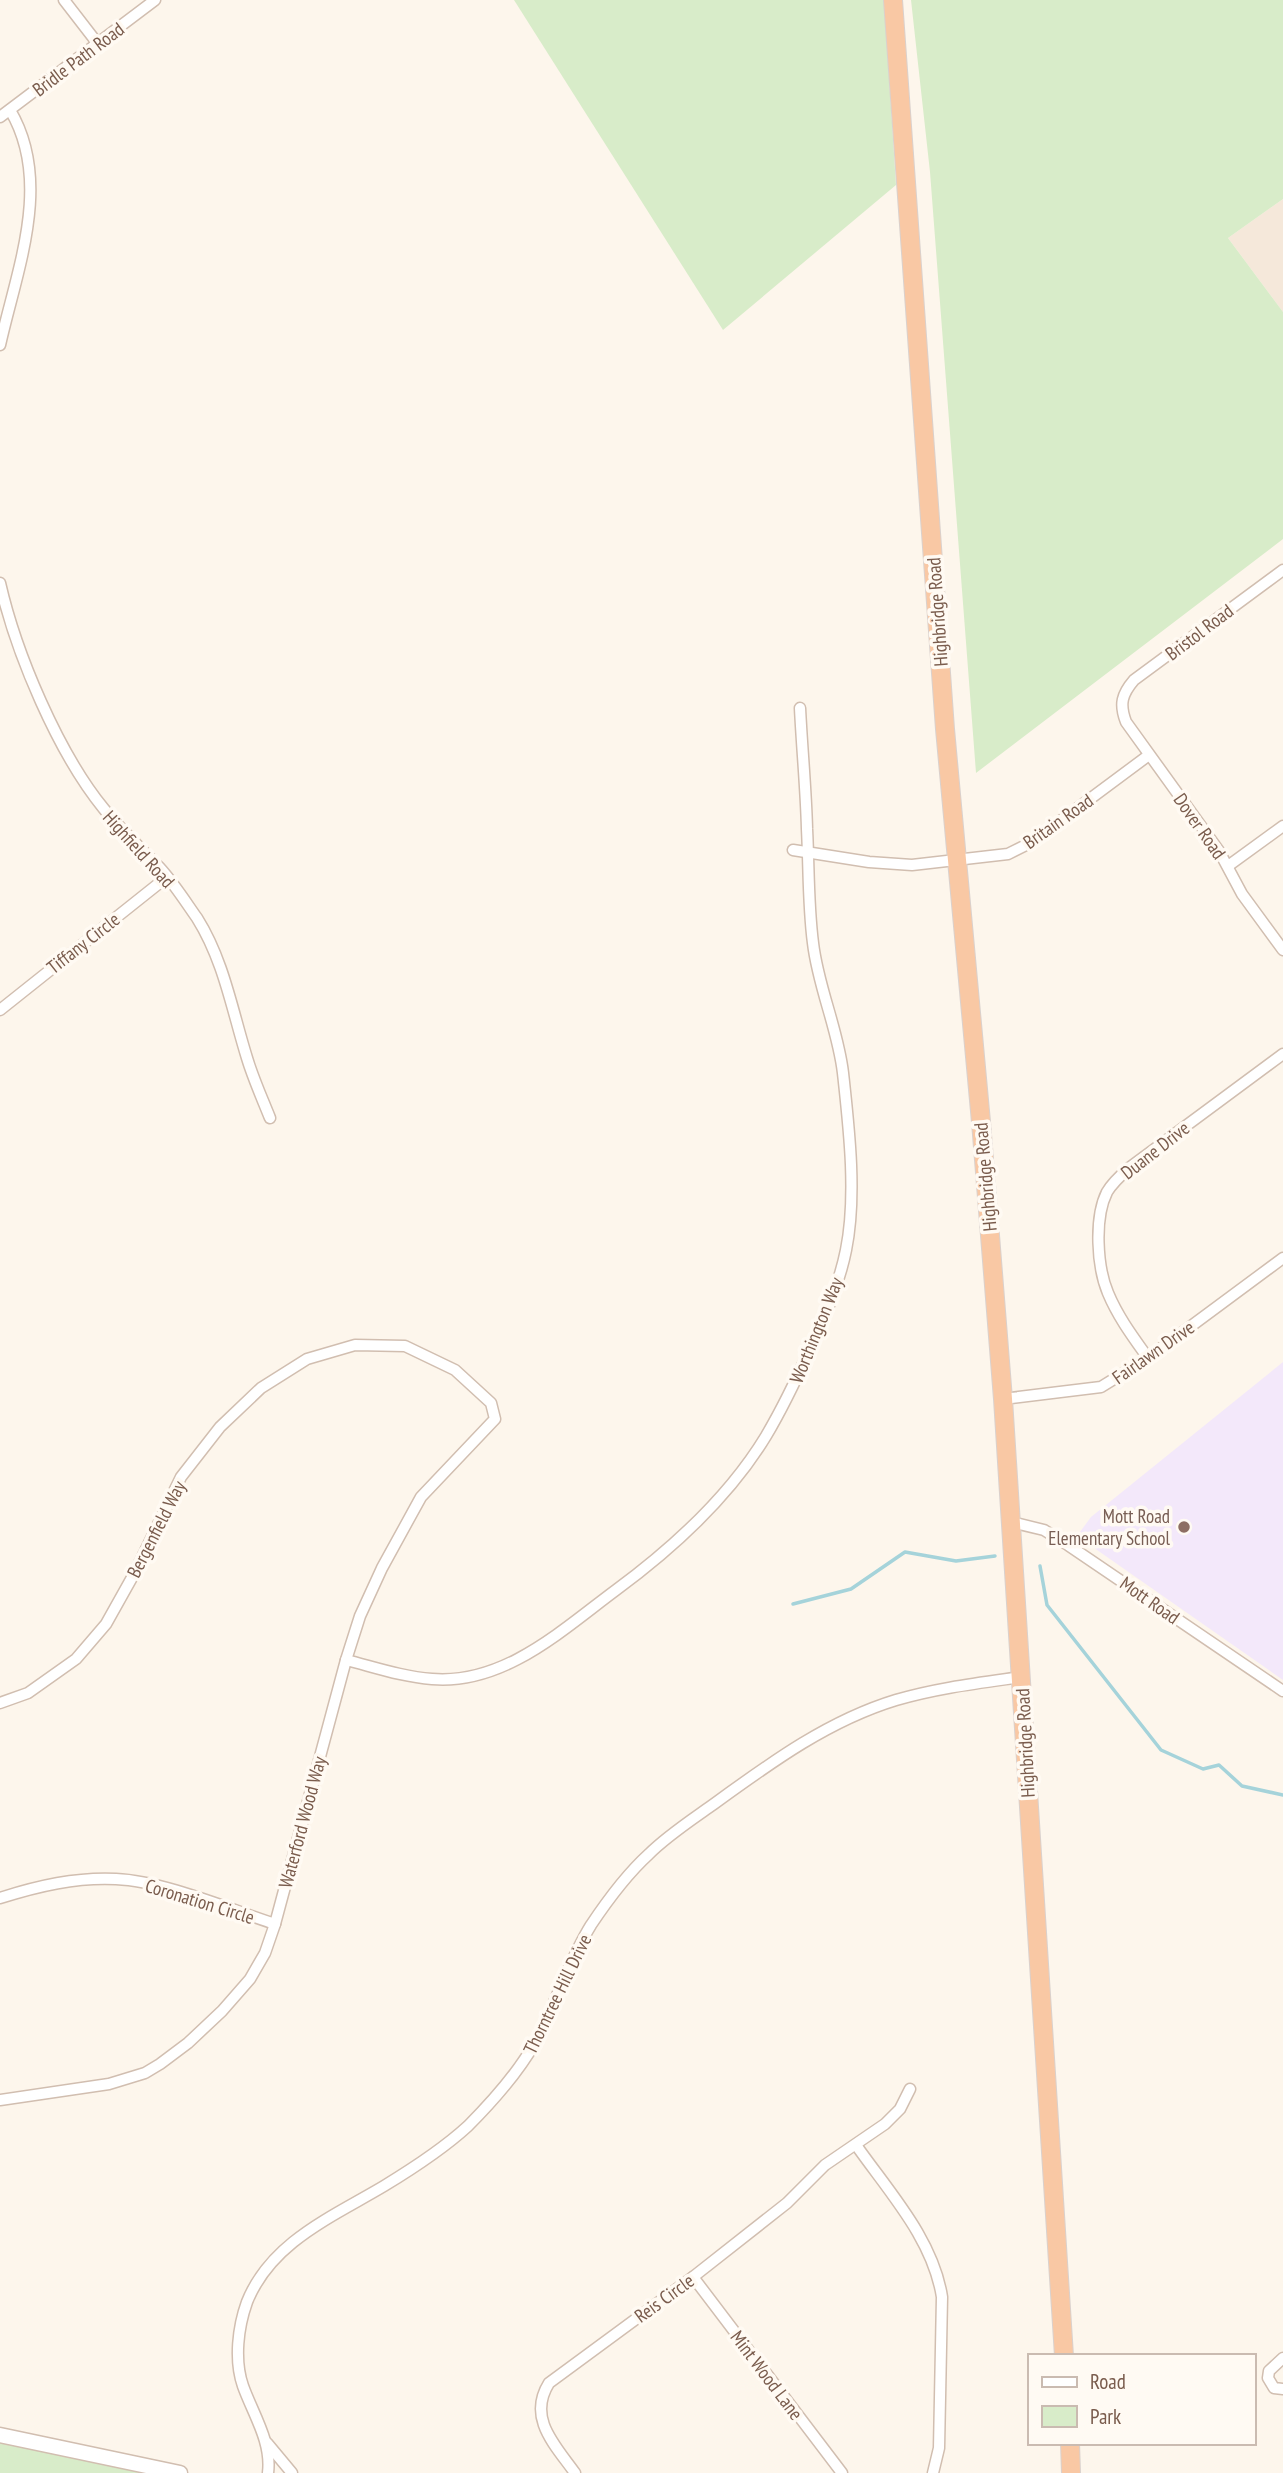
<svg xmlns="http://www.w3.org/2000/svg" width="1283" height="2473" font-family="'PT Sans Narrow',sans-serif">
<rect width="100%" height="100%" fill="#fdf6ec"/>
<path fill="#f5e8da" d="M1283,199V312L1228,238Z"/>
<path fill="#f3e8fa" d="M1283,1362V1680L1077,1536L1091,1517Z"/>
<g fill="#d8ecc9">
<path d="M514,0H884L896,185L723,330Z"/>
<path d="M911,0H1283V199L1228,238L1283,312V539L976,773L930,172Z"/>
<path d="M0,2441L151,2473H0Z"/>
</g>
<g fill="none" stroke-linecap="round" stroke-linejoin="round">
<g stroke="#a5d3da" stroke-width="3.5">
<path d="M1040,1566L1047,1605L1161,1750L1203,1769L1219,1765L1242,1786L1283,1795"/>
<path d="M793,1604L851,1589L905,1552L956,1561L995,1556"/>
</g>
<g stroke="#d1beb0" stroke-width="13">
<g id="minor">
<path d="M64,0L98,44"/>
<path d="M0,117L155,0"/>
<path d="M0,345C17,269 53,182 10,110"/>
<path d="M1283,570L1134,680C1122,694 1119,704 1126,722L1219,851L1242,894L1283,950"/>
<path d="M0,583C16,653 58,753 104,809C121,830 140,847 159,867C173,882 185,901 197,918C224,961 232,1010 247,1058C253,1078 262,1098 270,1118"/>
<path d="M793,850L869,862L912,865L1008,854L1032,842L1149,755"/>
<path d="M1228,866L1283,826"/>
<path d="M0,1010L167,877"/>
<path d="M1148,1358C1133,1337 1118,1317 1108,1293C1097,1267 1094,1218 1107,1192C1113,1182 1121,1175 1129,1168L1283,1054"/>
<path d="M1003,1399L1101,1387L1148,1358L1283,1258"/>
<path d="M1011,1522L1044,1530L1068,1545L1283,1691"/>
<path d="M346,1660C374,1667 403,1677 432,1679C504,1685 562,1630 616,1590C673,1548 729,1497 766,1436C782,1409 796,1380 809,1351C824,1319 839,1285 846,1250C857,1196 849,1128 843,1073C838,1029 818,987 813,943C808,905 809,867 807,829C806,789 802,749 800,708"/>
<path d="M0,1703L28,1693L76,1659L106,1624L134,1574L181,1477L220,1427L261,1388L307,1359L355,1345L405,1346L455,1370L491,1403L495,1419L421,1497L382,1568L360,1616L346,1660L275,1924L265,1953L250,1979L222,2011L188,2043L160,2064L145,2073L109,2084L0,2100"/>
<path d="M0,1898C38,1886 76,1877 116,1879C163,1881 229,1909 275,1924"/>
<path d="M856,2145C889,2192 933,2239 942,2297L939,2448L933,2473"/>
<path d="M693,2277L842,2473"/>
<path d="M1283,2358L1269,2371L1268,2378L1274,2388L1283,2389"/>
<path d="M267,2443L292,2473"/>
<path d="M268,2473C272,2442 253,2414 243,2386C234,2360 238,2327 247,2302C271,2242 332,2217 384,2186C412,2169 443,2149 468,2126C494,2100 518,2073 536,2041C556,2003 568,1962 591,1925C607,1901 627,1874 649,1854C667,1836 690,1821 711,1806C769,1764 827,1721 896,1700C937,1688 979,1683 1021,1677"/>
<path d="M575,2473C555,2445 527,2418 549,2383L693,2277L787,2203L825,2165L885,2124L900,2109L910,2089"/>
</g>
</g>
<g stroke="#d1beb0" stroke-width="17">
<path id="tertiary" d="M0,2435L180,2473"/>
</g>
<g stroke="#dad1cd" stroke-width="20">
<g id="trunk">
<path d="M893,0L945,729L981,1122L1003,1399L1064,2356"/>
<path d="M1070,2443L1071,2473"/>
</g>
</g>
<use href="#minor" stroke="#fff" stroke-width="10"/>
<use href="#tertiary" stroke="#fff" stroke-width="14"/>
<use href="#trunk" stroke="#f9c8a4" stroke-width="18"/>
</g>
<circle fill="#8d6e63" stroke="#fffaf3" stroke-width="2.5" cx="1184" cy="1527" r="7"/>
<g text-anchor="middle" stroke-width="7" stroke-linejoin="round" paint-order="stroke">
<g font-size="19" fill="#7a5c4d" stroke="#fffaf3">
<text transform="translate(78 59) rotate(-37)" y="7">Bridle Path Road</text>
<text transform="translate(937 612) rotate(-94)" y="7">Highbridge Road</text>
<text transform="translate(1199 632) rotate(-37)" y="7">Bristol Road</text>
<text transform="translate(1058 821) rotate(-35)" y="7">Britain Road</text>
<text transform="translate(1200 826) rotate(55)" y="7">Dover Road</text>
<text transform="translate(139 849) rotate(48)" y="7">Highfield Road</text>
<text transform="translate(83 943) rotate(-38)" y="7">Tiffany Circle</text>
<text transform="translate(1155 1150) rotate(-38)" y="7">Duane Drive</text>
<text transform="translate(985 1177) rotate(-95)" y="7">Highbridge Road</text>
<text transform="translate(816 1330) rotate(-68)" y="7">Worthington Way</text>
<text transform="translate(1153 1352) rotate(-35)" y="7">Fairlawn Drive</text>
<text transform="translate(156 1529) rotate(-63)" y="7">Bergenfield Way</text>
<text transform="translate(1150 1600) rotate(35)" y="7">Mott Road</text>
<text transform="translate(1025 1743) rotate(-93)" y="7">Highbridge Road</text>
<text transform="translate(302 1822) rotate(-75)" y="7">Waterford Wood Way</text>
<text transform="translate(200 1901) rotate(17)" y="7">Coronation Circle</text>
<text transform="translate(557 1994) rotate(-64)" y="7">Thorntree Hill Drive</text>
<text transform="translate(664 2298) rotate(-36)" y="7">Reis Circle</text>
<text transform="translate(767 2375) rotate(53)" y="7">Mint Wood Lane</text>
</g>
<g font-size="19" fill="#785e54" stroke="#fffaf3" text-anchor="end">
<text x="1170" y="1523">Mott Road<tspan x="1170" dy="22">Elementary School</tspan></text>
</g>
</g>
<rect x="1028" y="2354" width="228" height="91" fill="#fffaf3" stroke="#cabbb1" stroke-width="2"/>
<rect x="1042" y="2377" width="35" height="10" fill="#ffffff" stroke="#cabbb1" stroke-width="2"/>
<text x="1090" y="2389" font-size="21" fill="#7a5c4d">Road</text>
<rect x="1042" y="2406" width="35" height="21" fill="#d8ecc9" stroke="#cabbb1" stroke-width="2"/>
<text x="1090" y="2424" font-size="21" fill="#7a5c4d">Park</text>
</svg>
